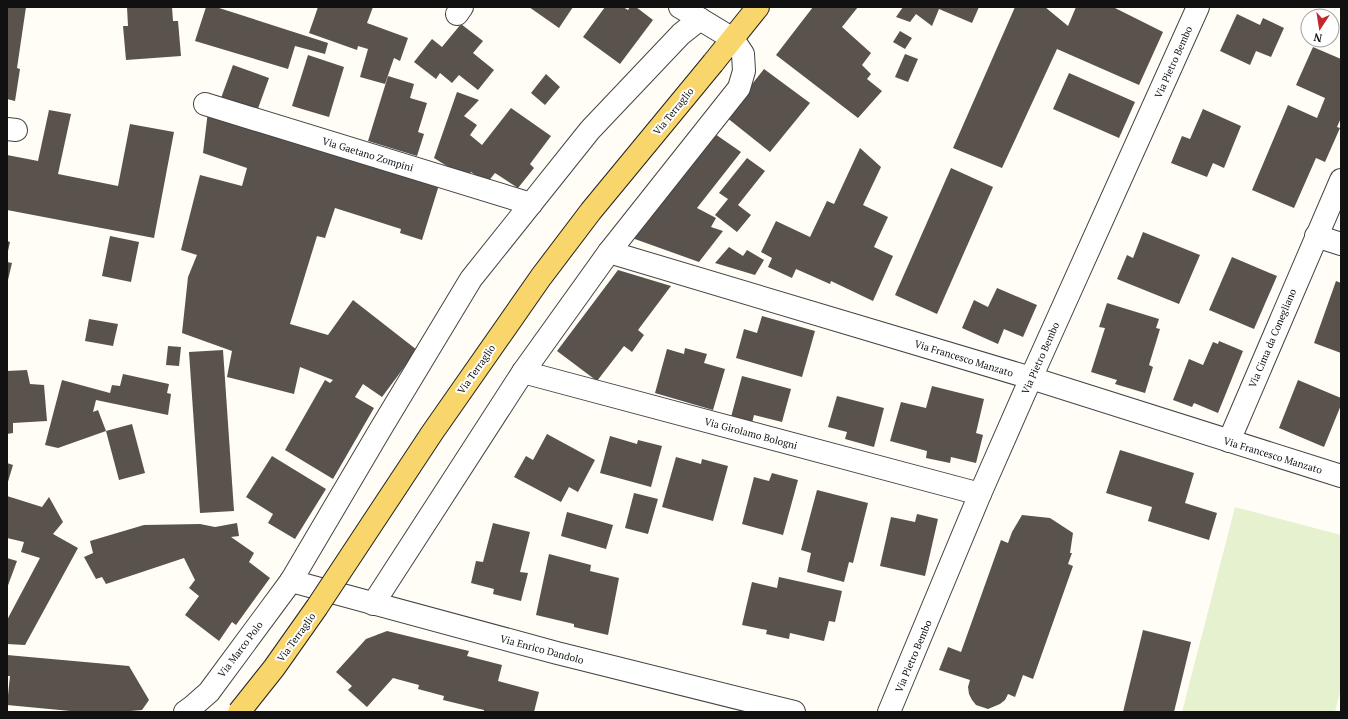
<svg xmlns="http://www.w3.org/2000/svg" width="1348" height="719" font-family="'PT Serif',serif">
<rect width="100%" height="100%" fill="#fffdf5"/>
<path fill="#e6f2cf" d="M1235,507L1341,535V688L1335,712H1182Z"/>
<g fill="#5a524d">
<path d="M7,7H26L17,68L20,69L15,101L7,99Z"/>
<path d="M127,7H172L173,21H178L181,56L126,60L123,26H128Z"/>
<path d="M206,7H216L328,43L325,54L295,46L288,69L195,41Z"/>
<path d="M318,7H373L367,23L408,38L400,61L394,58L385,84L360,77L368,49L358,46L357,50L309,33Z"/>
<path d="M529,7H573L559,28Z"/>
<path d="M605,7H623L628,10L630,7H636L653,20L620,64L583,37Z"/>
<path d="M813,7H858L842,27L871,53L862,65L871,74L867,79L882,91L858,118L776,55Z"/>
<path d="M903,7H979L972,23L939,9L932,26L916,14L910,22L896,17Z"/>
<path d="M1015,7H1045L1068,26L1076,7H1113L1163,32L1139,85L1057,49L1002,168L953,148Z"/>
<path d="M1237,14L1260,25L1263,18L1284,28L1271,57L1256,51L1250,65L1220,51Z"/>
<path d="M461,24L483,41L473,53L494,70L478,90L459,75L452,83L440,73L436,79L414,62L432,39L442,47Z"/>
<path d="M900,31L912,38L905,49L893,42Z"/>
<path d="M1313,47L1341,59V118L1337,127L1340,128L1325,162L1316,158L1294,208L1252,190L1288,105L1317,118L1325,98L1296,85Z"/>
<path d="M905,54L918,59L908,82L895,77Z"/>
<path d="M308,55L344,67L329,117L292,106Z"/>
<path d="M233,65L269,78L256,114L220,101Z"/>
<path d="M764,69L810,103L770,152L726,117Z"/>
<path d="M1069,73L1135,102L1119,138L1053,109Z"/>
<path d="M546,74L560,87L545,105L531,93Z"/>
<path d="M388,76L414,84L410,98L427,103L418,132L424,134L417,156L368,141Z"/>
<path d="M457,92L479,100L464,116L477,125L470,135L482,145L511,108L551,136L530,164L534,168L518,188L495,173L487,183L471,172L466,178L434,158Z"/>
<path d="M1203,109L1241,126L1224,168L1213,163L1207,177L1171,163L1182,136L1190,139Z"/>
<path d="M49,110L71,114L58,174L118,186L130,124L174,132L154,238L7,210V155L38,161Z"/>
<path d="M208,111L439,185L422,240L400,233L401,229L335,208L325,238L317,236L290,324L328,335L353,300L417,350L382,397L363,384L355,397L374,408L333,479L285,450L325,380L330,383L333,380L300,367L294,394L227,377L232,351L182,333L188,277L197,255L181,250L200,175L242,186L247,168L203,153Z"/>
<path d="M715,134L741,152L697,208L716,218L711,227L723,231L699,262L632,238Z"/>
<path d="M860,148L881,167L863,205L888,217L874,247L893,256L873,301L831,281L830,284L796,269L792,278L768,267L772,258L761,252L776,221L810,237L827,201L834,204Z"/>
<path d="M747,158L765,171L738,205L751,215L737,232L715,215L728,199L719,193Z"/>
<path d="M951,168L993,187L937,314L895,295Z"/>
<path d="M1143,232L1200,255L1179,304L1117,279L1127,255L1133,258Z"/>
<path d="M110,236L139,242L131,282L102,276Z"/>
<path d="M7,241L10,242L8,251H7Z"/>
<path d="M729,247L743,256L747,250L764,260L755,275L715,263Z"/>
<path d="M1232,257L1277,276L1254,329L1209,310Z"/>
<path d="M7,262L12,263L8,280H7Z"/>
<path d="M618,270L671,286L638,330L644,335L632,352L624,346L597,381L557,351Z"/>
<path d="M1336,281L1341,283V353L1314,343Z"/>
<path d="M997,288L1037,305L1023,337L1004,329L998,344L962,328L974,300L988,307Z"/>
<path d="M1107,303L1159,319L1156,328L1160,329L1149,365L1153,367L1145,393L1115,384L1117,380L1091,372L1105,328L1099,327Z"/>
<path d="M762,316L815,331L802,377L736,358L744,329L757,333Z"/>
<path d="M89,319L118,324L113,346L85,341Z"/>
<path d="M1219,341L1243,351L1218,413L1194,403L1192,407L1173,400L1189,359L1203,365L1213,342L1218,344Z"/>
<path d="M168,346L181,347L179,366L166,365Z"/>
<path d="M685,348L707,354L704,363L725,369L713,410L655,393L667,349L684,354Z"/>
<path d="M223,350L234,511L200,513L189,352Z"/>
<path d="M27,370L30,384L44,385L47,421L13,423V433L7,434V371Z"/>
<path d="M123,374L169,384L167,393L171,394L168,415L96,400L93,412L98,410L106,431L58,448L45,445L62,380L110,393L112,385L120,386Z"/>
<path d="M742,376L791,389L782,422L754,415L752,423L731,417Z"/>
<path d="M1298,380L1341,398V405L1324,447L1279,428Z"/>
<path d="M932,386L984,399L976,433L983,435L976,463L951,457L950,463L926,458L927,451L890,441L901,402L926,408Z"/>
<path d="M837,396L884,408L874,447L845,439L847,432L828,427Z"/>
<path d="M132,424L145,473L119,480L106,431Z"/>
<path d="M547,434L595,460L578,492L569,487L561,502L514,477L526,456L533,460Z"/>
<path d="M610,436L637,444L638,440L662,446L651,487L600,473Z"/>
<path d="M1120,450L1194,473L1185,503L1217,513L1209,540L1148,521L1152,507L1106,493Z"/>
<path d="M272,456L326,489L295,539L268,523L273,514L246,497Z"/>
<path d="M676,457L701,464L702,459L728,466L713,521L662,507Z"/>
<path d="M7,463L13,465L7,485Z"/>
<path d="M772,473L798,480L783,535L742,524L754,477L769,481Z"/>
<path d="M817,490L868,503L853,563L849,562L844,582L807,572L811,553L801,550Z"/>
<path d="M634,493L658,499L648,534L625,528Z"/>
<path d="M7,496L42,507L49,497L63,522L53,534L78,548L25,645L7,644V620L40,558L21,552L24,542L7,538Z"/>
<path d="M567,512L613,525L606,549L561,536Z"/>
<path d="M917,514L938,519L925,576L880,566L891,517L915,522Z"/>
<path d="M1022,515L1050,518L1073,533L1070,553H1072L1068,564L1073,566L1033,679L1023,675L1015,697L1008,694L1005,700L1000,704L988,709L976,705L972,700L969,694L968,687L970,680L939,670L948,647L961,652L1001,540L1008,543L1012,532Z"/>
<path d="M237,523L239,536L231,537L254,553L249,562L270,578L236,625L232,622L219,641L185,615L199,596L189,588L195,580L184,558L106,584L102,577L96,579L84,557L93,553L90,541L144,525L200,524L215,527Z"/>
<path d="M493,523L530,532L520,572L528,573L521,601L493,594L494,589L471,583L476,561L483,562Z"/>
<path d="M549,554L591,565L590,571L619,578L608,635L574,627V624L536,615Z"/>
<path d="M7,558L17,561L7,588Z"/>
<path d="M779,577L842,591L835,622L829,621L824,641L790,633L789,639L766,634L767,630L742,625L752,582L777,588Z"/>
<path d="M1143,630L1191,642L1174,712H1123Z"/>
<path d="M387,631L469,651L467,656L502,665L498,681L539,692L534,712H484V710L443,700L444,696L418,689L419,685L393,678L367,707L348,690L352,686L336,672L366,639Z"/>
<path d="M7,655L129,666L149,700L142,710L119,712H81L7,705L10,676H7Z"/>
</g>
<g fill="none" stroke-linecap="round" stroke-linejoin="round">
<g stroke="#444" stroke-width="24">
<g id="street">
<path d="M457,14L462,7"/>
<path d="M205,104L531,204"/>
<path d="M7,129L16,130"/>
<path d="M1316,236L1341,244"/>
<path d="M609,252L1031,378L1341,476"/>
<path d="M523,372L980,494"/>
<path d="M1229,441L1341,180"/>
<path d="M291,581L557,653L794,712"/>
<path d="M373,604L523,372L609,252L739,88L744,71L743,54L733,39L680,7"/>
<path d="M185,712L192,707L209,692L291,581L380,430L471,279L590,130L681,34L700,19"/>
<path d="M889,712L980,494L1031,378L1198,7"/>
</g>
</g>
<g stroke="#222" stroke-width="24">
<path id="primary" d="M713,63L758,7"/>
</g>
<use href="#street" stroke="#fff" stroke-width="22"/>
<use href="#primary" stroke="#f9d66b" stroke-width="22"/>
<g stroke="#222" stroke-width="24" stroke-linecap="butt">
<path id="primary-bridge" d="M239,712L274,668L317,607L432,433L541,277L591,211L713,63"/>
</g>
<use href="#primary-bridge" stroke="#f9d66b" stroke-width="22"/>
</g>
<g text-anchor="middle" stroke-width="4" stroke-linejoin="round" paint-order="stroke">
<g font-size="10" fill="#111" stroke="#fff">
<text transform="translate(1173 62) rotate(-66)" y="4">Via Pietro Bembo</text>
<text transform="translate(673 111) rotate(-51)" y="4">Via Terraglio</text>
<text transform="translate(368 154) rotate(17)" y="4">Via Gaetano Zompini</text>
<text transform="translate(1272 338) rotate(-67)" y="4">Via Cima da Conegliano</text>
<text transform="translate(964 358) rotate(17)" y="4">Via Francesco Manzato</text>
<text transform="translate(1040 358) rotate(-66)" y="4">Via Pietro Bembo</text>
<text transform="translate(476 369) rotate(-55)" y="4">Via Terraglio</text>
<text transform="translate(751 433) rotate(15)" y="4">Via Girolamo Bologni</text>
<text transform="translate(1273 455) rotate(17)" y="4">Via Francesco Manzato</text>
<text transform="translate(296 637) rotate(-54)" y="4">Via Terraglio</text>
<text transform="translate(240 649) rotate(-53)" y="4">Via Marco Polo</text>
<text transform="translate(542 649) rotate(15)" y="4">Via Enrico Dandolo</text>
<text transform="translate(913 656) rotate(-67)" y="4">Via Pietro Bembo</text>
</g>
</g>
<rect width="1348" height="719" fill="none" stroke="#111111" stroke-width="16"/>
<g transform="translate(1320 28) rotate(192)"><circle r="19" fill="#ffffff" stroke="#a0a0a0"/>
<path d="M0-3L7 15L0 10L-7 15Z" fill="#c4262e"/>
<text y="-6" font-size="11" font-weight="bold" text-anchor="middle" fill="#111111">N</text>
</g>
</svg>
